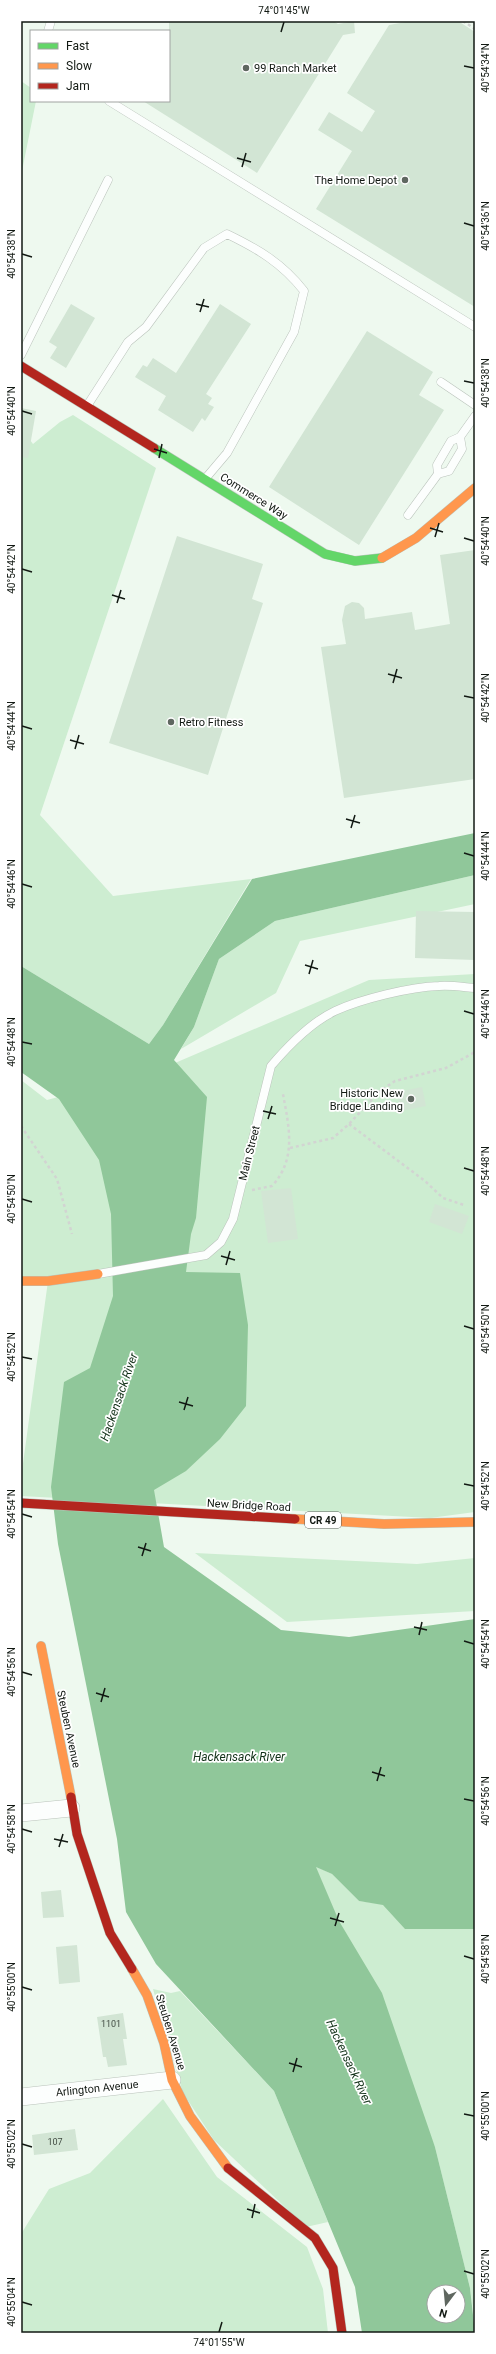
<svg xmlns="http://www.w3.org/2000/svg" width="496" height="2354" font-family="Roboto,sans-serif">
<rect width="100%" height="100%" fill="#eef9ef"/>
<g fill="#cdedd1">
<path d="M21,81L31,88V101H36L21,176Z"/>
<path d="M73,415L156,468L40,815L113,896L251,879L163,1025L149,1044L21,966V428L33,444L60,422Z"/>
<path d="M475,875V904L300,941L276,993L181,1049L194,1027L219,959L275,921Z"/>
<path d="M475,974V1512L430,1518L21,1496V1478L48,1281H21V1080L47,1100L161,1069L369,980Z"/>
<path d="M195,1553L417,1564L475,1558V1611L287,1622Z"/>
<path d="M315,1866L332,1874L359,1901L383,1904L406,1929H475V2327L470,2288L435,2147Z"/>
<path d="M153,1989L171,1993L180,1991L274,2091L328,2222L306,2227L214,2140L183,2093Z"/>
<path d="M163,2099L217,2177L307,2247L323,2289L328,2333H21V2234L49,2189L90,2173Z"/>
</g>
<path fill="#90c79a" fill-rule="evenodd" d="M475,833V875L275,921L219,959L194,1027L174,1060L207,1097L196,1218L191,1234L186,1272L240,1273L248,1325L246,1406L220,1439L186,1471L154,1490L164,1547L281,1630L349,1637L475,1619V1929H405L383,1905L359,1901L332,1874L316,1867L339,1921L382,1993L435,2147L470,2288L475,2333H362L355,2287L274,2091L156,1964L126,1912L117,1839L58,1544L51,1487L64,1382L90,1368L113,1296L111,1214L99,1160L59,1099L21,1072V966L149,1044L163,1025L252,879ZM434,2292H458V2316H434Z"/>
<g fill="#d2e5d4">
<path d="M169,21H333L338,24L354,21L355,33L343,35L257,173L143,101H169Z"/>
<path d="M411,21H458L475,32V307L316,209L352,151L318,130L329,112L362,132L375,111L347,93L389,25Z"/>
<path d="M71,304L95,318L66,368L50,358L57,347L49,342Z"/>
<path d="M220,304L251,324L206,394L212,398L208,404L214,407L205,421L202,418L193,432L158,410L166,396L135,377L143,365L147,367L153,358L176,373Z"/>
<path d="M367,331L433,372L419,395L444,410L359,545L269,487Z"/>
<path d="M21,408L36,411L28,458L21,457Z"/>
<path d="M177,536L263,564L252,599L263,603L208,775L109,743Z"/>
<path d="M475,550V779L344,798L321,647L346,644L342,620L345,606L352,602L359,603L364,608L365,619L412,612L415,630L450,624L440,555Z"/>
<path d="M416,911L475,912V960L415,958Z"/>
<path d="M422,1087L426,1106L401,1111L397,1092Z"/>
<path d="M291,1188L298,1239L268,1243L261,1191Z"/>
<path d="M435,1204L469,1216L462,1234L429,1222Z"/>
<path d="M61,1890L64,1917L43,1918L41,1892Z"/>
<path d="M77,1945L80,1982L59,1984L56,1947Z"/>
<path d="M123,2013L127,2039H123L127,2065L108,2067L106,2057H103L97,2017Z"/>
<path d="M75,2129L78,2150L34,2155L32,2135Z"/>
</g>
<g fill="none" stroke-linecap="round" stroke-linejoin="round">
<g stroke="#bac3bb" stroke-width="9">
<g id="lane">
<path d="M48,31L51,21"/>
<path d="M109,101L475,327"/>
<path d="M21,355L108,180"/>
<path d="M441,382L475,405"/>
<path d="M87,406L128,342L146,327L204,248L227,234C258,249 282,263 304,291L294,332L227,453L205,479"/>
<path d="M438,474L437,465L451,441L460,437L475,416"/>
<path d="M408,515L438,474L449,471L462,449L460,437"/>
<path d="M98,1274L206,1255L221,1242L233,1219L271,1066C288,1046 310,1023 335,1011C361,999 410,987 439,986C450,985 463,987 475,988"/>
</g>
</g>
<g stroke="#bac3bb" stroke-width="18">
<g id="street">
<path d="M21,1813L71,1808"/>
<path d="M21,2097L172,2080"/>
</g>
</g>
<g stroke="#bac3bb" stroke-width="10">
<path id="fast" d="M154,448L325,554L355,561L382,558"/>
</g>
<g stroke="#bac3bb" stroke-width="10">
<g id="slow">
<path d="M382,558L416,538L475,488"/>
<path d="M21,1281H48L98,1274"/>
<path d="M295,1519L384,1524L475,1522"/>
<path d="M41,1646L71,1797"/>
<path d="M132,1969L147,1995L164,2043L172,2080L190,2116L228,2168"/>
</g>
</g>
<g stroke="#bac3bb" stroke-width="10">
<g id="jam">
<path d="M21,366L154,448"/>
<path d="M21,1503L295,1519"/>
<path d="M71,1797L77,1834L110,1933L132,1969"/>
<path d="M228,2168L315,2238L333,2268L342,2333"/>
</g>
</g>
<g stroke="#d2d4d2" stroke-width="2.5" stroke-dasharray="3 3" stroke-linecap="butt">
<path d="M337,21H339"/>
<path d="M463,21L475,29"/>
<path d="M349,1124L425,1181L443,1198L464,1205"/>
<path d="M21,1126L57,1179L72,1234"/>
<path d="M290,1148L333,1138L349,1124L380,1091L395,1081L446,1068L475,1052"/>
<path d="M252,1190L272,1186C297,1159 289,1127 283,1094"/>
</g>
<use href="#lane" stroke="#fcfefd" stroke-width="8"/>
<use href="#street" stroke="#fcfefd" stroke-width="17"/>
<use href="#fast" stroke="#63d668" stroke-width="9"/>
<use href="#slow" stroke="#ff974d" stroke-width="9"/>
<use href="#jam" stroke="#b3261e" stroke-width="9"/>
</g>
<path fill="none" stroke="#121913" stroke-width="1.5" d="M281,32L284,22M464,66L474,68M237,158L251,162M242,167L246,153M464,223L474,226M22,254L32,257M196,304L209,307M200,312L204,299M464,381L474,383M22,411L32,414M154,449L167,453M159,458L162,444M430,528L443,532M435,537L439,523M464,538L474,541M22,569L32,572M112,595L125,599M117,603L121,590M388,674L402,678M393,683L397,669M464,696L474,698M22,726L32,729M70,740L84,744M75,749L79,735M346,819L360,823M351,828L355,815M464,853L474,856M22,884L32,887M305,965L318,969M309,974L313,960M464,1011L474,1014M22,1042L32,1044M263,1111L276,1114M268,1119L272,1106M464,1168L474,1171M22,1199L32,1202M221,1256L235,1260M226,1265L230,1251M464,1326L474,1329M22,1357L32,1359M179,1402L193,1406M184,1410L188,1397M464,1484L474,1486M22,1514L32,1517M138,1547L151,1551M142,1556L146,1543M414,1627L427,1630M419,1635L422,1622M464,1641L474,1644M22,1672L32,1675M96,1693L109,1697M101,1702L105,1688M372,1772L385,1776M377,1781L381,1767M464,1799L474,1801M22,1829L32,1832M54,1839L68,1842M59,1847L63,1834M330,1918L344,1922M335,1926L339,1913M464,1956L474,1959M22,1987L32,1990M289,2063L302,2067M293,2072L297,2058M464,2114L474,2116M22,2144L32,2147M247,2209L260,2213M252,2218L255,2204M464,2271L474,2274M22,2302L32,2305M219,2332L222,2322"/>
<g fill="#5f6760" stroke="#fff" stroke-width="1.5">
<circle cx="246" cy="68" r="4"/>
<circle cx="405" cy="180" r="4"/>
<circle cx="171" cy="722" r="4"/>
<circle cx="411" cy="1099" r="4"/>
</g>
<g text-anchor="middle" stroke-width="3.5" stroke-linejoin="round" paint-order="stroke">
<g font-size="9" fill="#434d44">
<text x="111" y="2027">1101</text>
<text x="55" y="2145">107</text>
</g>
<rect fill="#fff" stroke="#595e5a" stroke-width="1" x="305" y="1512" width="36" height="16" rx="3"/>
<g font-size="10" font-weight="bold" fill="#121913">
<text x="323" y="1524">CR 49</text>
</g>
<g font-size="11" fill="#121913" stroke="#fff" text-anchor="start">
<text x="254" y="72">99 Ranch Market</text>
<text x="397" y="184" text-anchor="end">The Home Depot</text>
<text x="179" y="726">Retro Fitness</text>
<text x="403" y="1097" text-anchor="end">Historic New<tspan x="403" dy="13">Bridge Landing</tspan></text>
</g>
<g font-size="11" fill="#121913" stroke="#fff">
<text transform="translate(254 496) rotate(32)" y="4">Commerce Way</text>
<text transform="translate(249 1153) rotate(-76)" y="4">Main Street</text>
<text transform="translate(249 1505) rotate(3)" y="4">New Bridge Road</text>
<text transform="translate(69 1729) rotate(78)" y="4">Steuben Avenue</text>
<text transform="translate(171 2032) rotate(73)" y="4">Steuben Avenue</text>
<text transform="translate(97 2088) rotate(-6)" y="4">Arlington Avenue</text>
</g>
<g font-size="12" font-style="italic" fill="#123118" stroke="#fff">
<text transform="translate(119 1397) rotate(-71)" y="4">Hackensack River</text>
<text x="239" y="1761">Hackensack River</text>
<text transform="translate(349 2062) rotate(65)" y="4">Hackensack River</text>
</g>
</g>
<rect width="496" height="2354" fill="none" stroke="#ffffff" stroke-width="44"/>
<rect x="30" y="30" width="140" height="72" fill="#ffffff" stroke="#a0a3a1"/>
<rect x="38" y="43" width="20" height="6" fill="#63d668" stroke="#a0a3a1"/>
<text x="66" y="50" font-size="12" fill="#121913">Fast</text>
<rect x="38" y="63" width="20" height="6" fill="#ff974d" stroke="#a0a3a1"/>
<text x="66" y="70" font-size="12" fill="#121913">Slow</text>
<rect x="38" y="83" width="20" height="6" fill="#b3261e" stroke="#a0a3a1"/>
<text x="66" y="90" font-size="12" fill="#121913">Jam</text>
<g transform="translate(446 2304) rotate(196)"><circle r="19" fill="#ffffff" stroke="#a0a3a1"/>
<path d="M0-3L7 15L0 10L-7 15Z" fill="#5f6760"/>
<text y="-6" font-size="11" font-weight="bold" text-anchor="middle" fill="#121913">N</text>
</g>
<rect x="22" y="22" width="452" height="2310" fill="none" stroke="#121913" stroke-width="1.5"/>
<g font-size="10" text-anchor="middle" fill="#121913">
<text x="284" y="14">74°01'45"W</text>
<text transform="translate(485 68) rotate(-90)" y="4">40°54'34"N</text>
<text transform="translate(485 226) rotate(-90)" y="4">40°54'36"N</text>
<text transform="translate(11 254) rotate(-90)" y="4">40°54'38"N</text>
<text transform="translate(485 383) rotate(-90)" y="4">40°54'38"N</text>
<text transform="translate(11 411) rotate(-90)" y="4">40°54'40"N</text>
<text transform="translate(485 541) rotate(-90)" y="4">40°54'40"N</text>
<text transform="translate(11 569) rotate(-90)" y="4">40°54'42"N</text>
<text transform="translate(485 698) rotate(-90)" y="4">40°54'42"N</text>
<text transform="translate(11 726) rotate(-90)" y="4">40°54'44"N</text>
<text transform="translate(485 856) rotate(-90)" y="4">40°54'44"N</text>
<text transform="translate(11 884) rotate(-90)" y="4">40°54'46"N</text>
<text transform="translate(485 1014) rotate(-90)" y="4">40°54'46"N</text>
<text transform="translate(11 1042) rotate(-90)" y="4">40°54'48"N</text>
<text transform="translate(485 1171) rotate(-90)" y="4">40°54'48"N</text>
<text transform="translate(11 1199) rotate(-90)" y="4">40°54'50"N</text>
<text transform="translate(485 1329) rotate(-90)" y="4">40°54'50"N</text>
<text transform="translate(11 1357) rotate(-90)" y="4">40°54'52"N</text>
<text transform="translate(485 1486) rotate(-90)" y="4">40°54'52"N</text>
<text transform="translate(11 1514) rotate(-90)" y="4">40°54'54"N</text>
<text transform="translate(485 1644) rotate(-90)" y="4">40°54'54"N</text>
<text transform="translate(11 1672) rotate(-90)" y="4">40°54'56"N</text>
<text transform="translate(485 1801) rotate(-90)" y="4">40°54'56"N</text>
<text transform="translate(11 1829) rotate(-90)" y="4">40°54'58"N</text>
<text transform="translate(485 1959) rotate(-90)" y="4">40°54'58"N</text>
<text transform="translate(11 1987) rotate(-90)" y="4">40°55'00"N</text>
<text transform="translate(485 2116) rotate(-90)" y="4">40°55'00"N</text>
<text transform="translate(11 2144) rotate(-90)" y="4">40°55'02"N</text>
<text transform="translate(485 2274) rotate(-90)" y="4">40°55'02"N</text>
<text transform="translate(11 2302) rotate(-90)" y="4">40°55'04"N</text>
<text x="219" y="2346">74°01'55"W</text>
</g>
</svg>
